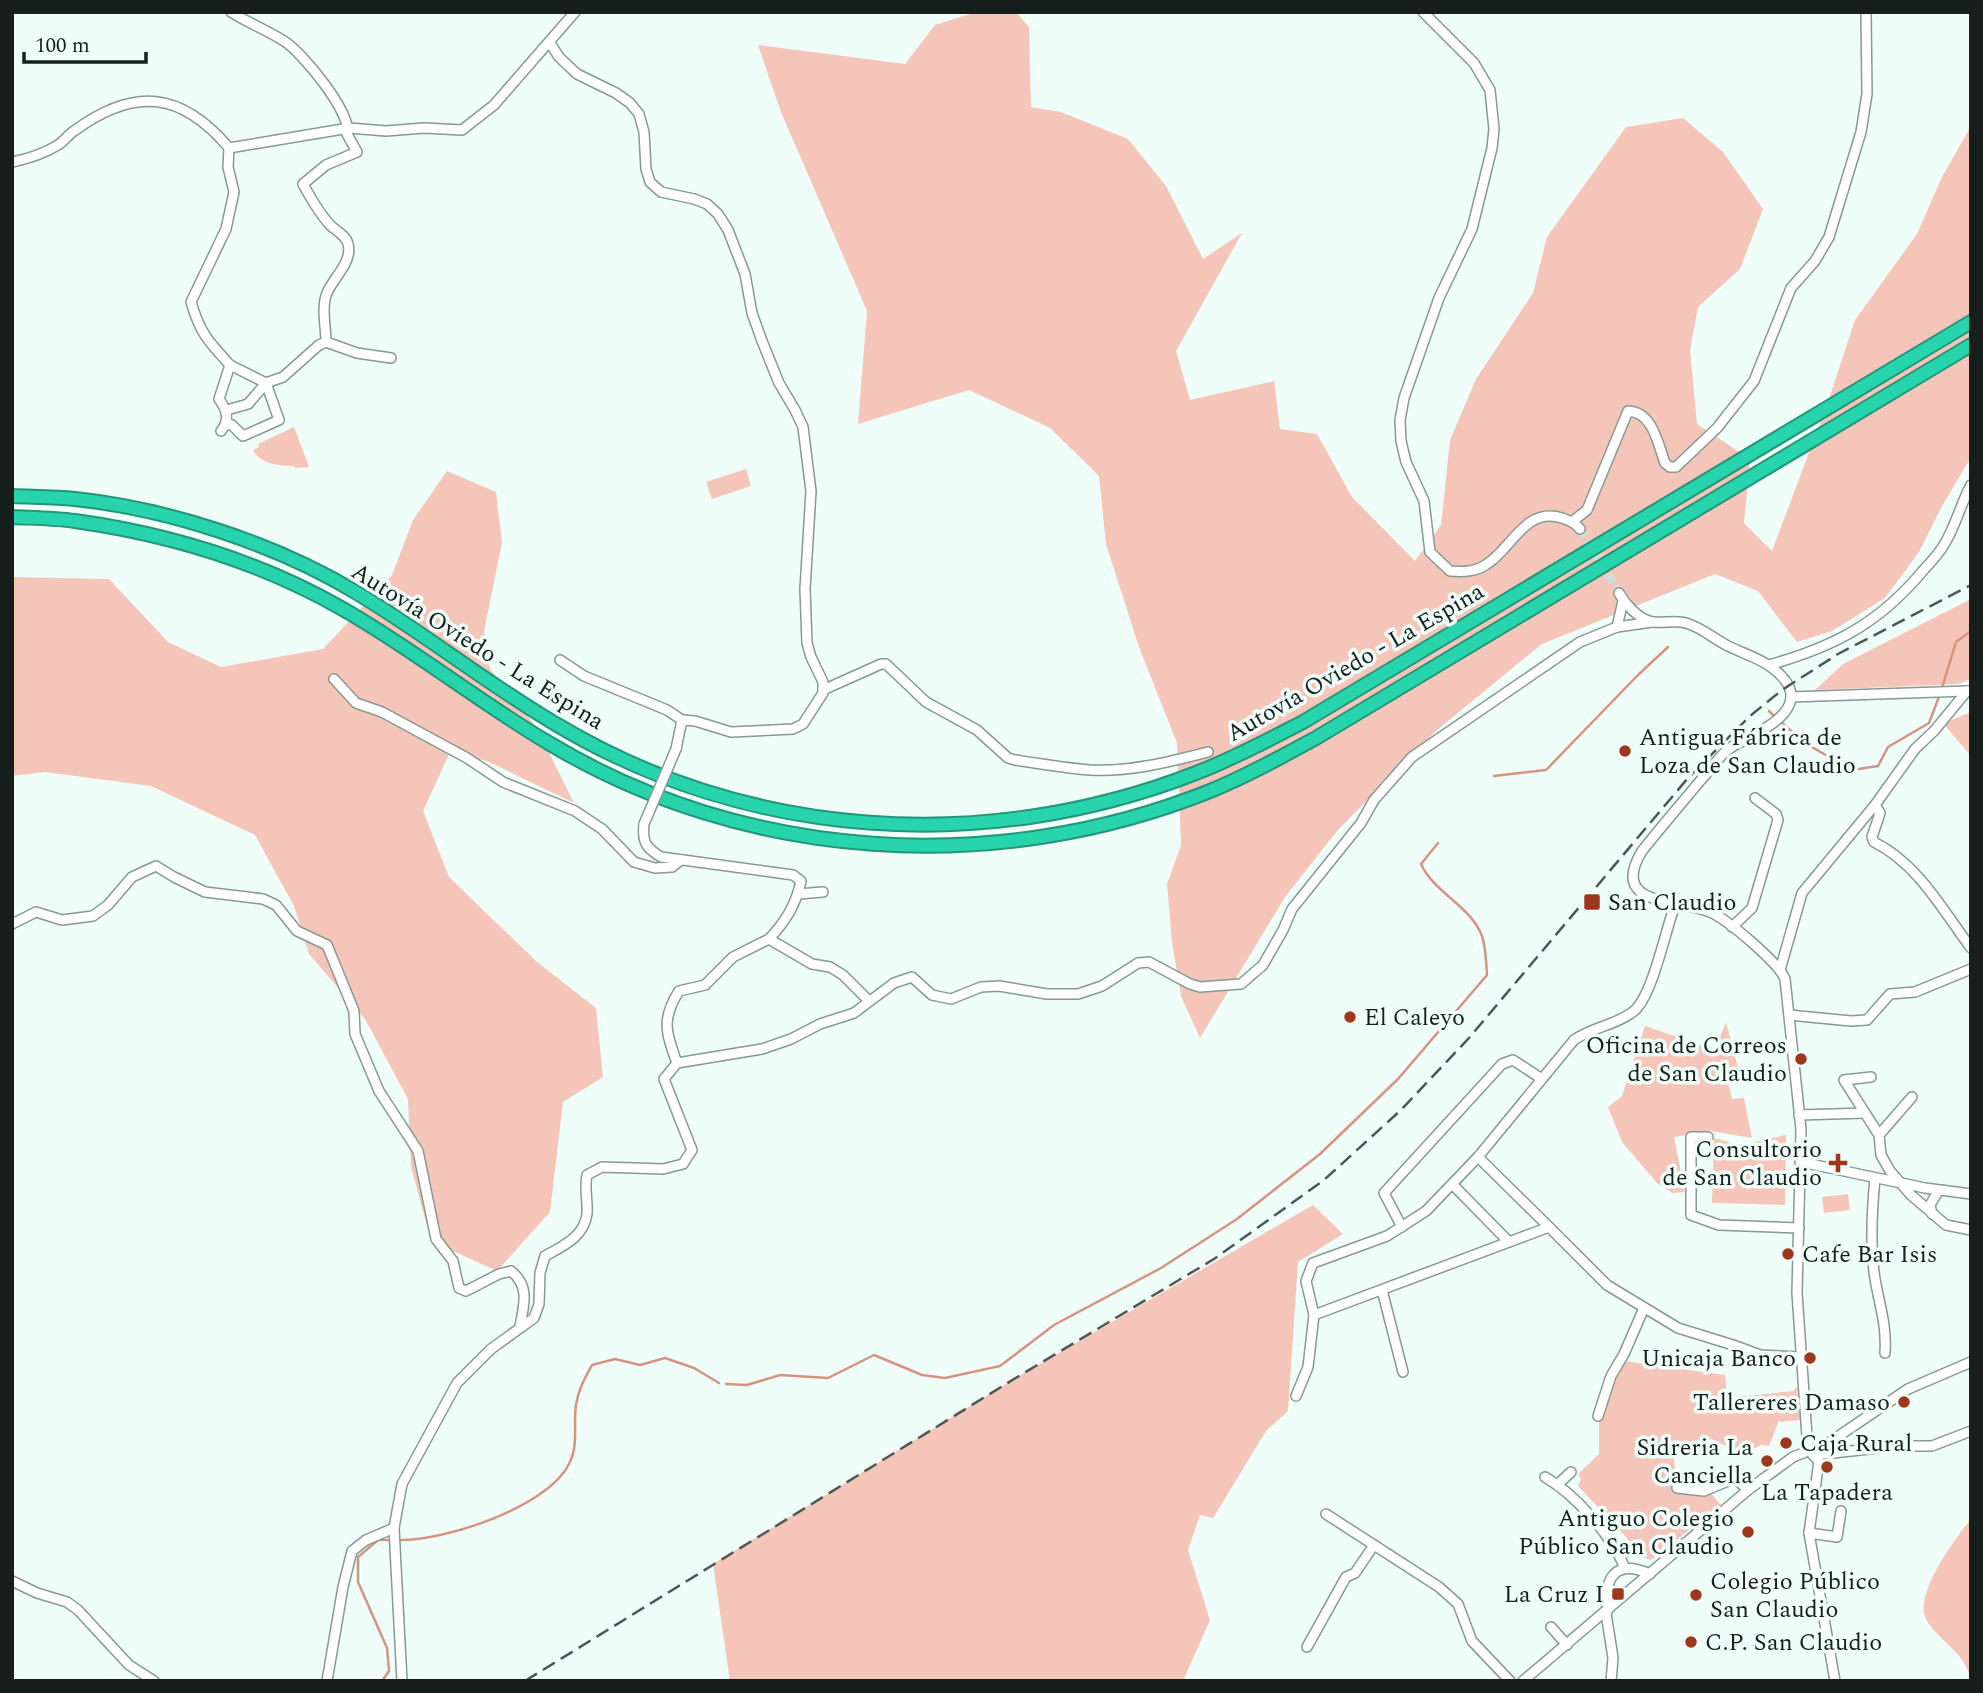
<svg xmlns="http://www.w3.org/2000/svg" width="1983" height="1693" font-family="Spectral,serif">
<rect width="100%" height="100%" fill="#f0fef9"/>
<g fill="#f5c5b9">
<path d="M976,12H1016L1029,27L1031,107L1061,112L1128,139L1166,186L1203,259L1242,233L1176,351L1190,400L1274,381L1280,429L1317,434L1352,497L1415,561L1441,525L1450,440L1476,379L1533,293L1547,237L1626,127L1683,118L1723,152L1763,209L1740,269L1698,307L1690,350L1697,424L1750,459L1744,523L1772,551L1828,402L1855,320L1917,234L1942,177L1971,126V457L1941,508L1919,552L1885,598L1832,631L1797,642L1758,591L1715,574L1542,644L1437,730L1337,831L1285,897L1200,1038L1181,996L1172,942L1167,884L1181,845L1177,743L1139,647L1106,544L1099,476L1050,428L969,390L858,424L867,311L781,112L758,45L905,64L935,25Z"/>
<path d="M294,427L309,467L295,468L294,466C279,466 260,464 253,450L259,447L258,444Z"/>
<path d="M746,469L751,486L712,499L706,482Z"/>
<path d="M447,471L496,492L502,543L484,631L490,669L537,728L574,803L487,761L450,752L423,811L449,877L537,962L596,1008L603,1077L563,1102L550,1212L497,1271L431,1241L411,1167L408,1099L365,1019L309,954L294,906L255,835L151,786L45,772L12,776V577L109,579L168,642L221,667L323,649L392,575L413,520Z"/>
<path d="M1971,599V679L1959,684L1815,690L1843,664Z"/>
<path d="M1971,712V756L1946,727V722Z"/>
<path d="M1726,1022L1739,1072L1728,1081L1732,1099L1744,1098L1752,1138L1711,1131L1674,1137L1685,1192L1672,1193L1657,1183L1622,1142L1608,1107L1622,1096L1645,1026L1715,1050Z"/>
<path d="M1786,1135L1785,1205L1712,1203L1714,1138L1741,1145Z"/>
<path d="M1848,1194L1850,1210L1824,1213L1822,1197Z"/>
<path d="M1313,1205L1343,1234L1298,1262L1288,1411L1266,1431L1213,1518L1200,1515L1188,1550L1210,1620L1183,1681H730L713,1564L1014,1379Z"/>
<path d="M1624,1361L1725,1375L1727,1398L1793,1391L1797,1387L1800,1420L1780,1422L1779,1420L1769,1446L1761,1445L1747,1452L1728,1455L1726,1446L1707,1437H1702L1698,1443L1673,1447L1676,1480L1672,1489L1682,1491H1709L1721,1505L1651,1560L1635,1555L1627,1538L1578,1486L1581,1479L1578,1474L1599,1454V1420Z"/>
<path d="M1971,1519V1679C1963,1650 1939,1642 1926,1619C1913,1595 1956,1537 1971,1519Z"/>
</g>
<g fill="none" stroke-linecap="round" stroke-linejoin="round">
<g stroke="#d59381" stroke-width="2.5">
<path d="M1942,688L1956,642L1971,631"/>
<path d="M1769,711L1775,717"/>
<path d="M1780,721L1803,742L1852,770L1878,766L1888,747L1929,723L1940,694"/>
<path d="M1494,776L1546,770L1638,675L1668,647"/>
<path d="M726,1384L747,1385L780,1375L828,1378L874,1355L922,1375L945,1378L1000,1366L1054,1325L1161,1268L1237,1219L1320,1154L1398,1079L1487,975C1486,962 1486,948 1482,936C1471,906 1434,893 1421,864L1438,843"/>
<path d="M397,1540C443,1542 548,1507 569,1464C579,1445 573,1424 576,1405C578,1390 585,1378 592,1365L615,1359L640,1365L665,1358L694,1368L719,1383"/>
<path d="M382,1681L389,1671L387,1648L358,1582V1557L378,1540H391"/>
</g>
<path stroke="#cfddd8" stroke-width="9" stroke-dasharray="9 4.5" stroke-linecap="butt" d="M1580,529L1619,593"/>
<g stroke="#849a92" stroke-width="12">
<g id="minor">
<path d="M231,12C248,23 267,30 284,41C302,52 353,114 347,134L357,152L326,165L303,184C310,197 320,214 330,225C336,231 346,235 348,244C353,262 333,278 327,293C321,307 326,327 326,342"/>
<path d="M1423,12L1474,63L1490,90L1494,129L1492,148L1472,229L1439,298L1404,398L1400,420L1401,441L1406,462L1424,501L1430,552L1450,571C1463,572 1476,572 1487,564C1512,548 1526,506 1562,518C1570,521 1574,522 1580,529"/>
<path d="M550,43L559,57L577,74L616,93L630,103L639,114L644,132L646,169L650,182L661,192L694,199L707,204L718,214L728,230L745,274L752,313L762,341L779,383L795,410L803,427L811,491L805,589L807,643L811,657L823,682V693L803,724L793,729L731,732L695,721L682,720L667,710L584,676L560,660"/>
<path d="M12,162C27,159 45,153 58,145C64,141 68,135 74,131C134,87 181,91 229,148L349,128L386,131L424,128L462,130L494,105L575,12"/>
<path d="M230,365L266,383L283,377L319,345L326,342L357,353L391,358"/>
<path d="M226,424L232,425L243,436L279,420L266,383L248,404L227,410"/>
<path d="M221,431C230,420 227,410 219,399L230,365C208,341 200,333 191,302L226,229L234,192L228,167L229,148"/>
<path d="M1573,521L1587,510L1628,411C1653,412 1658,444 1665,463L1670,467H1676L1717,428L1754,381L1791,288L1815,261L1829,237L1861,132L1867,94L1866,12"/>
<path d="M1619,593C1625,604 1637,617 1649,621C1660,625 1674,619 1686,623C1701,627 1714,639 1728,646C1742,653 1759,658 1771,667C1819,702 1770,728 1737,744C1722,751 1712,768 1700,781C1681,804 1661,827 1642,851C1608,907 1678,899 1710,912C1727,919 1779,963 1785,979L1801,1129L1797,1293L1808,1451"/>
<path d="M1617,627L1623,601"/>
<path d="M1769,665C1833,647 1878,624 1921,573C1928,565 1936,557 1942,548C1955,529 1960,505 1971,485"/>
<path d="M334,679L356,703L382,712L467,758L503,782L575,811L602,829L634,862L655,868L672,867L681,860"/>
<path d="M823,690L881,664H886L926,702L977,730L1008,758L1015,760C1040,764 1065,768 1090,770C1130,772 1169,762 1208,752"/>
<path d="M1791,697L1967,691"/>
<path d="M676,749L682,720"/>
<path d="M1875,805L1880,813L1872,837L1874,842C1918,864 1942,909 1971,948"/>
<path d="M644,824C642,842 646,848 661,857L793,875L801,881C796,905 785,922 769,939L812,964L830,967L843,975L869,1001"/>
<path d="M798,894L823,892"/>
<path d="M1675,905C1665,931 1653,995 1634,1011C1617,1025 1592,1027 1574,1040L1478,1157L1426,1211L1387,1236L1313,1263L1306,1281L1314,1315L1549,1227L1607,1285L1678,1328L1733,1345L1760,1355L1800,1357"/>
<path d="M12,924L36,912L62,920L93,916L108,905L132,877L156,866L174,877L205,892L263,899L276,905L297,931L327,945L354,1011L355,1034L379,1091L418,1151L436,1239L453,1261L459,1288L466,1291L499,1274L511,1271C530,1286 524,1305 520,1326"/>
<path d="M1732,927L1752,908L1778,820L1776,814L1755,798"/>
<path d="M1780,970L1802,893L1875,805L1915,749L1934,731L1967,691"/>
<path d="M1789,1015L1851,1021L1867,1020L1890,994L1915,992L1971,969"/>
<path d="M677,1063C666,1033 661,1019 679,991L705,985L733,957L769,939"/>
<path d="M1912,1097L1879,1135L1881,1155L1890,1171L1911,1195L1946,1225L1971,1230"/>
<path d="M1865,1113L1879,1135"/>
<path d="M1799,1115L1865,1113L1844,1080L1871,1077"/>
<path d="M1708,1137H1691V1215L1719,1225L1799,1228"/>
<path d="M1478,1157L1549,1227"/>
<path d="M1801,1162L1925,1188L1971,1194"/>
<path d="M1875,1178C1872,1209 1870,1240 1874,1272C1878,1302 1887,1322 1885,1353"/>
<path d="M1453,1185L1509,1242"/>
<path d="M1932,1214L1930,1205L1939,1190"/>
<path d="M1402,1227L1384,1193L1502,1064L1513,1060L1542,1079"/>
<path d="M1382,1290L1403,1372"/>
<path d="M1296,1396L1308,1367L1314,1315"/>
<path d="M1598,1416L1611,1376L1624,1354L1644,1308"/>
<path d="M1813,1451L1821,1448L1908,1389L1971,1362"/>
<path d="M1812,1454L1819,1461L1809,1533L1835,1681"/>
<path d="M1545,1477C1576,1495 1611,1535 1625,1568"/>
<path d="M1558,1484L1571,1472"/>
<path d="M1677,1488L1704,1491L1735,1478L1748,1490"/>
<path d="M1326,1514L1439,1587L1458,1604L1472,1641L1510,1681"/>
<path d="M1809,1533L1837,1537L1841,1511"/>
<path d="M12,1581L37,1593L67,1602L78,1610L129,1665L154,1681"/>
<path d="M1608,1610C1603,1577 1616,1559 1650,1574"/>
<path d="M1606,1613L1613,1658L1611,1681"/>
<path d="M1551,1627L1567,1645"/>
<path d="M1307,1647L1346,1577L1355,1573L1374,1545"/>
<path d="M327,1681L343,1587L352,1551L366,1540L394,1528"/>
<path d="M402,1681L394,1528L402,1484L457,1383L491,1349L534,1318L539,1304L540,1273L545,1256C563,1246 584,1237 587,1214C588,1200 584,1188 587,1175L602,1167L663,1169L683,1164L692,1150L664,1079L677,1063L762,1049L791,1039L820,1024L854,1013L894,983L912,977L932,995L951,999L981,987L999,986L1047,994H1078L1102,986L1138,963L1149,962L1190,984L1200,987L1241,984L1263,965L1283,930L1292,909L1361,823L1374,800L1412,757L1580,642L1617,627L1652,622"/>
<path d="M1523,1681L1748,1490L1793,1457L1808,1451L1824,1454L1897,1446H1932L1971,1431"/>
</g>
</g>
<g stroke="#22957a" stroke-width="16">
<g id="highway">
<path d="M12,496C33,497 54,497 75,499C169,509 276,544 357,593C424,633 486,683 554,723C748,840 986,855 1196,773C1233,759 1268,740 1303,722L1971,322"/>
<path d="M12,517C33,518 55,518 75,521C168,534 260,562 341,608C412,648 476,700 547,742C745,862 996,877 1210,791C1247,776 1281,757 1316,738L1971,345"/>
</g>
</g>
<use href="#minor" stroke="#fff" stroke-width="9"/>
<use href="#highway" stroke="#28d4ac" stroke-width="12"/>
<path stroke="#4d5753" stroke-width="2.5" stroke-dasharray="14 7" stroke-linecap="butt" d="M525,1681L1014,1379L1214,1259L1324,1180L1401,1110L1469,1038L1688,778L1750,716L1782,690L1838,654L1971,585"/>
<g stroke="#849a92" stroke-width="12" stroke-linecap="butt">
<path id="minor-bridge" d="M644,824L676,749"/>
</g>
<use href="#minor-bridge" stroke="#fff" stroke-width="9"/>
</g>
<g fill="#9f371c" stroke="#f0fef9" stroke-width="2.5">
<circle cx="1625" cy="751" r="7"/>
<rect x="1583" y="893" width="18" height="18" rx="3.5"/>
<circle cx="1350" cy="1017" r="7"/>
<circle cx="1801" cy="1059" r="7"/>
<path d="M1834.5 1152.5h7v7h7v7h-7v7h-7v-7h-7v-7h7z"/>
<circle cx="1788" cy="1254" r="7"/>
<circle cx="1810" cy="1358" r="7"/>
<circle cx="1904" cy="1402" r="7"/>
<circle cx="1786" cy="1443" r="7"/>
<circle cx="1767" cy="1461" r="7"/>
<circle cx="1827" cy="1467" r="7"/>
<circle cx="1748" cy="1532" r="7"/>
<rect x="1611" y="1587" width="14" height="14" rx="3.5"/>
<circle cx="1696" cy="1595" r="7"/>
<circle cx="1691" cy="1642" r="7"/>
</g>
<g text-anchor="middle" stroke-width="7" stroke-linejoin="round" paint-order="stroke">
<g font-size="24" fill="#171f1c" stroke="#f0fef9">
<text transform="translate(478 646) rotate(32)" y="8">Autovía Oviedo - La Espina</text>
<text transform="translate(1355 662) rotate(-30)" y="8">Autovía Oviedo - La Espina</text>
</g>
<g font-size="24" fill="#171f1c" stroke="#f0fef9" text-anchor="start">
<text x="1639" y="745">Antigua Fábrica de<tspan x="1639" dy="28">Loza de San Claudio</tspan></text>
<text x="1608" y="910">San Claudio</text>
<text x="1364" y="1025">El Caleyo</text>
<text x="1787" y="1053" text-anchor="end">Oficina de Correos<tspan x="1787" dy="28">de San Claudio</tspan></text>
<text x="1822" y="1157" text-anchor="end">Consultorio<tspan x="1822" dy="28">de San Claudio</tspan></text>
<text x="1802" y="1262">Cafe Bar Isis</text>
<text x="1796" y="1366" text-anchor="end">Unicaja Banco</text>
<text x="1890" y="1410" text-anchor="end">Tallereres Damaso</text>
<text x="1800" y="1451">Caja Rural</text>
<text x="1753" y="1455" text-anchor="end">Sidreria La<tspan x="1753" dy="28">Canciella</tspan></text>
<text x="1827" y="1500" text-anchor="middle">La Tapadera</text>
<text x="1734" y="1526" text-anchor="end">Antiguo Colegio<tspan x="1734" dy="28">Público San Claudio</tspan></text>
<text x="1710" y="1589">Colegio Público<tspan x="1710" dy="28">San Claudio</tspan></text>
<text x="1604" y="1602" text-anchor="end">La Cruz I</text>
<text x="1705" y="1650">C.P. San Claudio</text>
</g>
</g>
<rect width="1983" height="1693" fill="none" stroke="#171f1c" stroke-width="28"/>
<path d="M24 52v10h122v-10" fill="none" stroke="#171f1c" stroke-width="3.5"/>
<text x="35" y="52" font-size="21" fill="#171f1c" stroke="#f0fef9" stroke-width="5" paint-order="stroke">100 m</text>
</svg>
